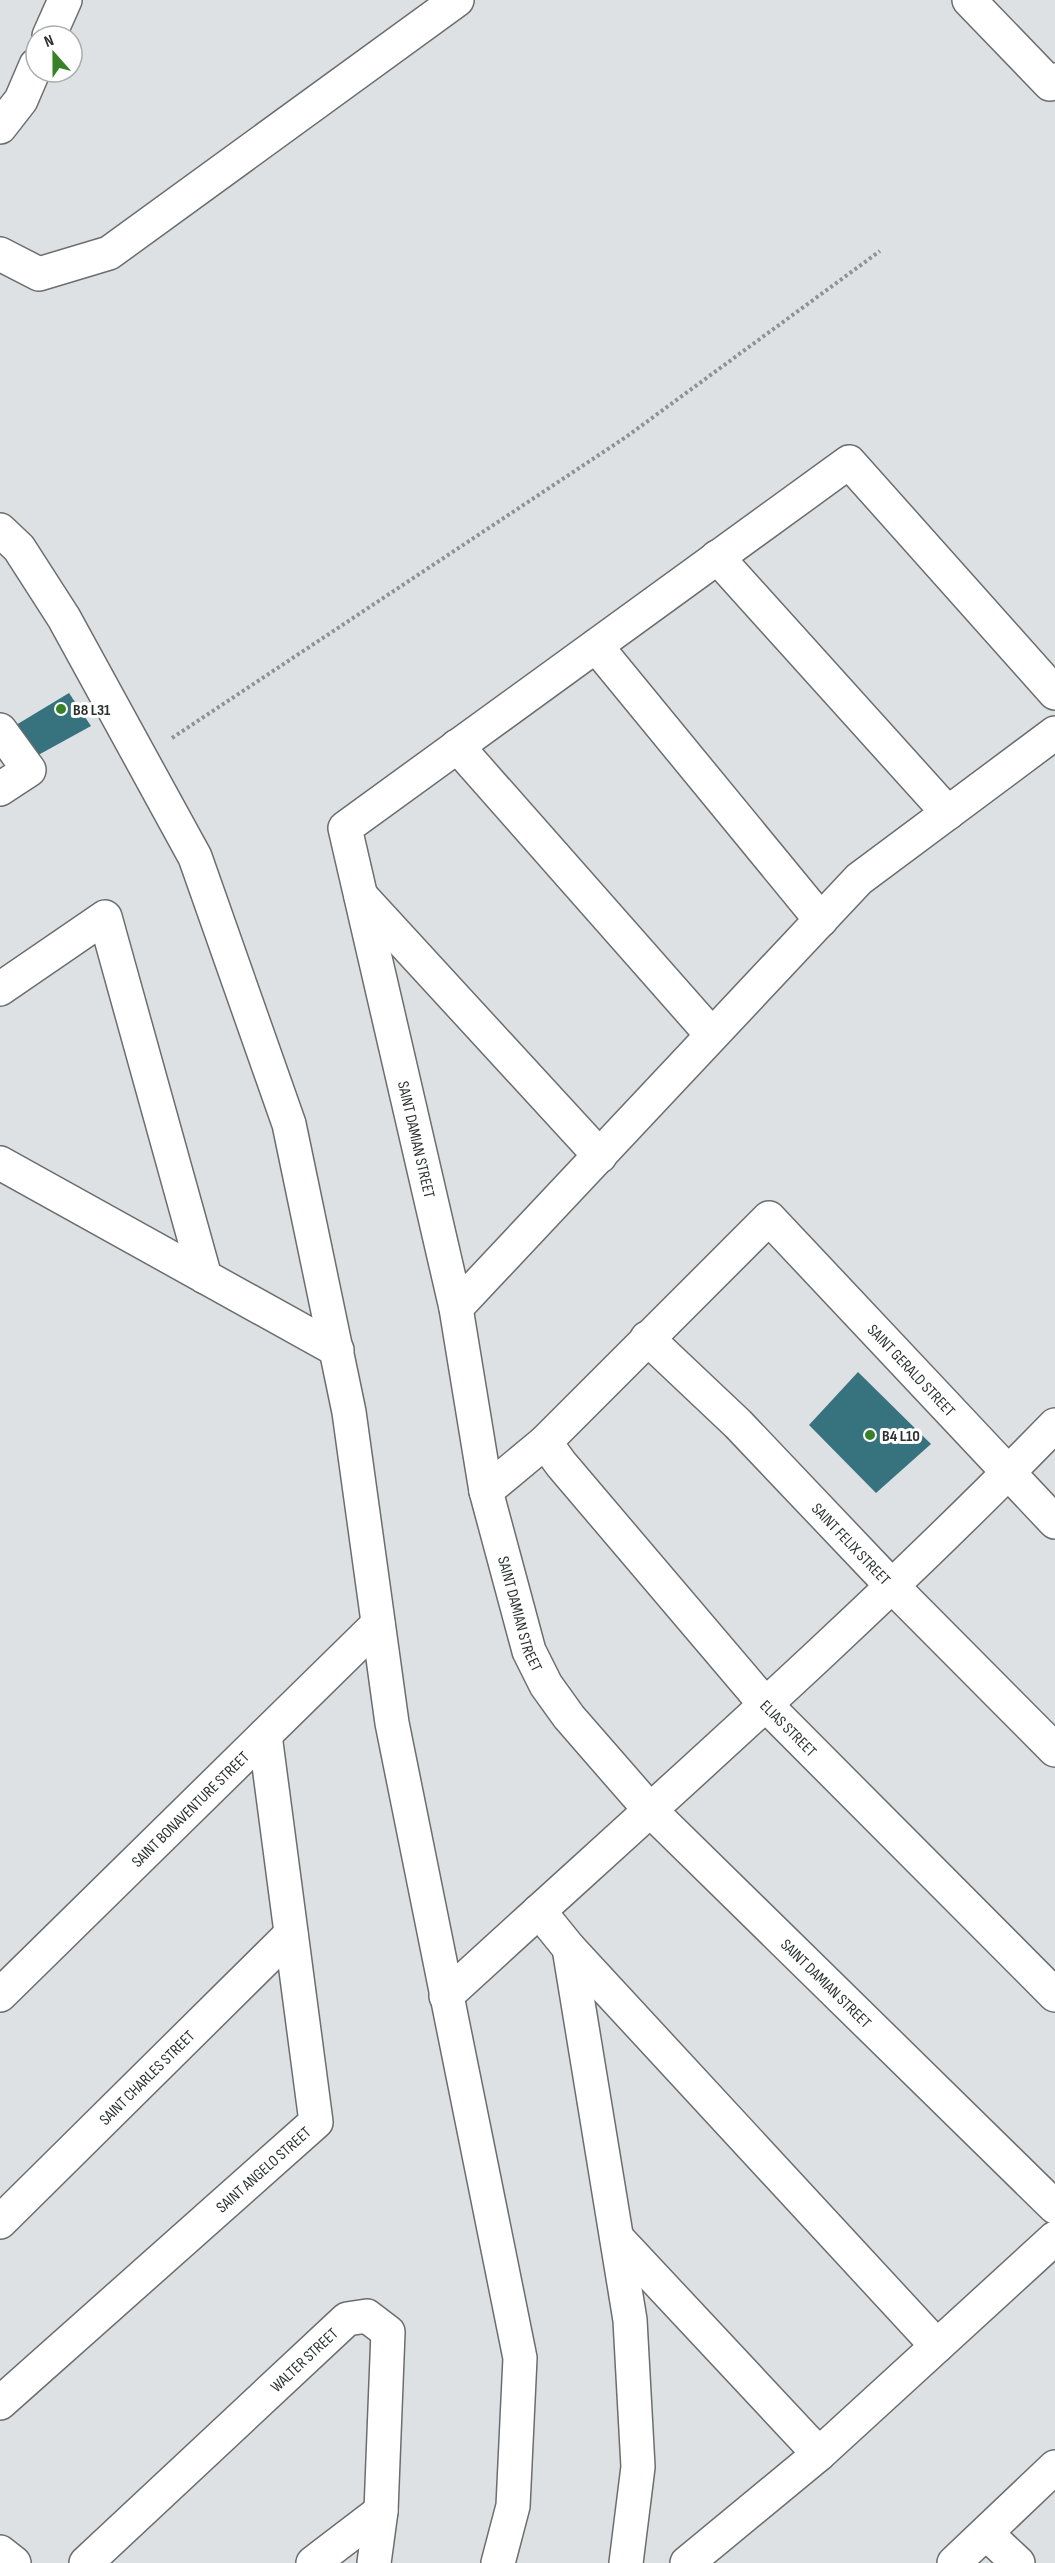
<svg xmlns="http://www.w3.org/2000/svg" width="1055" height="2563" font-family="'Sofia Sans Condensed',sans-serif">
<rect width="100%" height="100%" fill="#dee1e3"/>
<g fill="#37737f">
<path d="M69,693L91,726L31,759L11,728Z"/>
<path d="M858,1372L931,1444L876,1493L809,1425Z"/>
</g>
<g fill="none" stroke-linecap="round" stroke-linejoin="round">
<g stroke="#6b6d6f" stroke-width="36">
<g id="minor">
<path d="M969,0L1050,84L1055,80"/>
<path d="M49,36L65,0"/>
<path d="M0,127L21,100L36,65"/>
<path d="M0,254L39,274L109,253L457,0"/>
<path d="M717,557L948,813"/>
<path d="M596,646L821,920"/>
<path id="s1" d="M1055,693L849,462L345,828L456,1308L486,1491L529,1651L546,1685L569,1717L650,1810L1055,2207"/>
<path d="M0,730L29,770L0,789"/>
<path d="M457,746L712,1035"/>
<path d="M361,896L600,1156"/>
<path d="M0,989L105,917L205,1277"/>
<path d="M0,1163L337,1350"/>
<path d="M456,1308L859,879L1055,733"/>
<path id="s2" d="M647,1338L738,1424L891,1585L1055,1750"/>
<path id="s3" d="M545,1442L561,1464L765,1704L1055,1995"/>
<path id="s4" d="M486,1491L545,1442L769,1218L1055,1522"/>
<path d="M539,1911L569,1948L630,2320L638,2467L626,2563"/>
<path d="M569,1948L937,2346"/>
<path id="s5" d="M0,1995L378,1624"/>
<path d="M446,1996C651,1808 861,1624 1055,1425"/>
<path id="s6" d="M0,2222L291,1934"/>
<path d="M617,2238L819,2454"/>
<path id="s7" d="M0,2403L316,2122L265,1735"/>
<path d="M986,2533L1018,2563"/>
<path d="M0,2552L14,2563"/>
<path id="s8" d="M86,2563L347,2319L367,2316L388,2332L381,2511L374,2563"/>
<path d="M313,2563L381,2511"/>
<path d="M687,2563L819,2454L1055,2238"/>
<path d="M954,2563L1055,2467"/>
</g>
</g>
<g stroke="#6b6d6f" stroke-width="36">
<path id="tertiary" d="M0,530L19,548L64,618L195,857L289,1124L349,1412L392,1723L520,2358L513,2506L498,2563"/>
</g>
<path stroke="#8f9293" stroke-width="4" stroke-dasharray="3 3" stroke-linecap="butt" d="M172,738L626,437L880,251"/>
<use href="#minor" stroke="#fff" stroke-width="33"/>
<use href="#tertiary" stroke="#fff" stroke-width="33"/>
</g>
<g fill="#378128" stroke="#fff" stroke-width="2">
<circle cx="61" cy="709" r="6"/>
<circle cx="870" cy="1435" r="6"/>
</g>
<g text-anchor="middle" stroke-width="6" stroke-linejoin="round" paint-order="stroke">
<g font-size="16" font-weight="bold" fill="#2e3030" stroke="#fff" text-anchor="start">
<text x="73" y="715">B8 L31</text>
<text x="882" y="1441">B4 L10</text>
</g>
<g font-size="16" fill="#2e3030" stroke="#fff">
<text dy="6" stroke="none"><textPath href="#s1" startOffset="1252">SAINT DAMIAN STREET</textPath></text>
<text dy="6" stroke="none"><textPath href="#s4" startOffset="602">SAINT GERALD STREET</textPath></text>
<text dy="6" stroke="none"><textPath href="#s2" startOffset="290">SAINT FELIX STREET</textPath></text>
<text dy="6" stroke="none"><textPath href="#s1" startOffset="1738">SAINT DAMIAN STREET</textPath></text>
<text dy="6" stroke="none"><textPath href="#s3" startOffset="376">ELIAS STREET</textPath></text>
<text dy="6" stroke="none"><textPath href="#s5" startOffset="266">SAINT BONAVENTURE STREET</textPath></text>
<text dy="6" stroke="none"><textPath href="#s1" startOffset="2224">SAINT DAMIAN STREET</textPath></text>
<text dy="6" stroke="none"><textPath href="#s6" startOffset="206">SAINT CHARLES STREET</textPath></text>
<text dy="6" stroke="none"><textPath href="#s7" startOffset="352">SAINT ANGELO STREET</textPath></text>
<text dy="6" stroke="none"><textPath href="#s8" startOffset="298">WALTER STREET</textPath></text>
</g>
</g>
<g transform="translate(54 54) rotate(339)"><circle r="28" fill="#ffffff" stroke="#abacac" stroke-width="1.5"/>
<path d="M0-4.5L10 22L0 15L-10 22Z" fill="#378128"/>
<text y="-9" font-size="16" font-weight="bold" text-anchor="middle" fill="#2e3030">N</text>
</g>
</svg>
